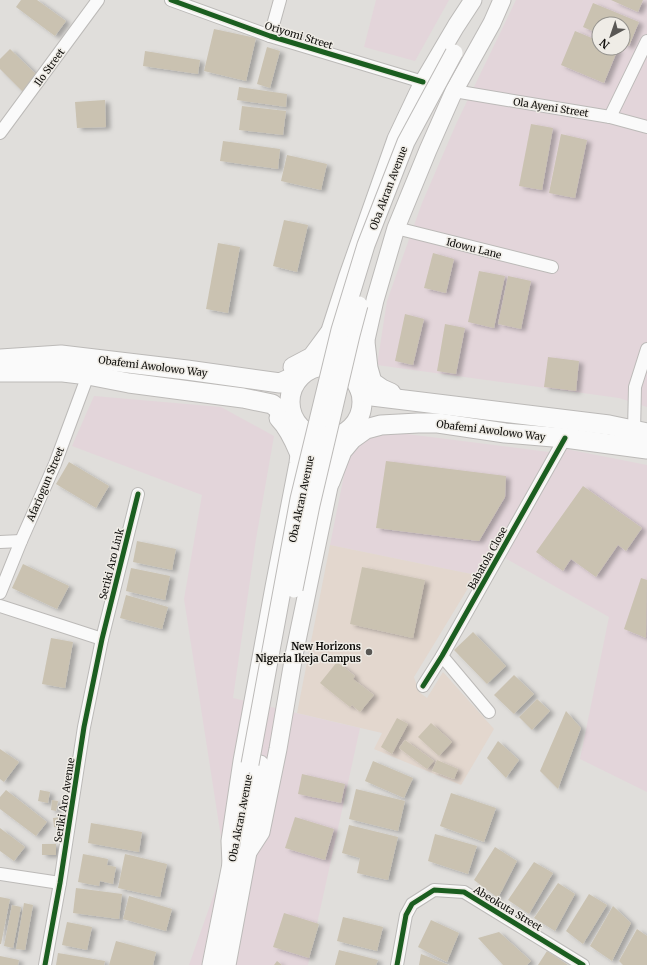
<svg xmlns="http://www.w3.org/2000/svg" width="647" height="965" font-family="Merriweather,serif">
<defs>
<filter id="shadow"><feDropShadow dx="4.5" dy="2.5" stdDeviation="2" flood-color="#0004"/></filter>
</defs>
<rect width="100%" height="100%" fill="#e0dedb"/>
<g fill="#e3d5da" fill-rule="evenodd">
<path d="M376,0H449L415,61L364,47Z"/>
<path d="M516,0H647V407L619,398L377,365L387,301L422,203L457,122ZM599,24H623V48H599Z"/>
<path d="M94,396L221,407L274,436L256,539L233,698L360,728L308,965H189L225,863L184,599L202,495L72,446Z"/>
<path d="M383,431L549,452L566,449L647,465V792L580,759L609,617L491,550L476,575L330,545L348,455L364,439Z"/>
</g>
<path fill="#e3d7ce" d="M330,545L476,575L414,677L419,692L427,698L443,672L494,729L461,785L374,749L382,733L297,713Z"/>
<g fill="#cac2b1" filter="url(#shadow)">
<path d="M21,0H37L66,21L55,36L16,7Z"/>
<path d="M611,0H643L638,12Z"/>
<path d="M593,3L639,22L629,46L623,44V24H599V34L583,27Z"/>
<path d="M214,29L256,38L246,81L204,71Z"/>
<path d="M575,31L599,41V48H616L618,49L604,83L561,65Z"/>
<path d="M267,47L280,51L270,88L257,84Z"/>
<path d="M10,49L39,77L24,93L0,69V59Z"/>
<path d="M145,51L200,60L198,74L143,66Z"/>
<path d="M239,87L287,94L286,107L237,100Z"/>
<path d="M105,100L106,127L77,128L75,102Z"/>
<path d="M242,106L286,111L283,135L239,130Z"/>
<path d="M531,124L553,128L542,190L519,186Z"/>
<path d="M561,134L587,140L575,198L549,193Z"/>
<path d="M223,141L280,149L278,169L220,161Z"/>
<path d="M287,155L327,164L321,190L281,181Z"/>
<path d="M284,220L308,225L297,272L273,266Z"/>
<path d="M218,243L240,247L228,313L206,309Z"/>
<path d="M433,253L454,259L446,293L424,288Z"/>
<path d="M479,271L505,276L494,328L468,322Z"/>
<path d="M508,276L531,281L521,329L498,324Z"/>
<path d="M405,314L424,319L413,365L395,361Z"/>
<path d="M445,324L465,328L456,374L437,371Z"/>
<path d="M548,357L579,361L576,391L544,387Z"/>
<path d="M386,461L506,476L505,497L479,541L376,528Z"/>
<path d="M69,462L109,486L96,508L56,484Z"/>
<path d="M583,486L642,528L626,551L618,545L596,577L571,559L563,571L536,552Z"/>
<path d="M137,541L176,549L172,570L133,562Z"/>
<path d="M23,564L69,586L57,609L12,588Z"/>
<path d="M362,567L425,580L413,638L350,624Z"/>
<path d="M131,568L170,576L165,600L126,591Z"/>
<path d="M641,578L647,580L646,638L624,629Z"/>
<path d="M126,595L168,607L162,629L120,618Z"/>
<path d="M473,632L506,666L487,684L454,650Z"/>
<path d="M51,638L73,642L65,688L42,684Z"/>
<path d="M337,662L355,676L353,679L374,695L360,712L352,705L350,707L320,683Z"/>
<path d="M514,675L534,694L514,714L494,695Z"/>
<path d="M537,699L550,711L532,730L519,717Z"/>
<path d="M566,711L581,728L558,789L540,771Z"/>
<path d="M397,718L408,724L392,754L381,747Z"/>
<path d="M431,723L452,742L439,756L418,737Z"/>
<path d="M405,740L434,761L427,769L399,748Z"/>
<path d="M498,741L519,760L506,778L487,758Z"/>
<path d="M0,749L19,762L4,782L0,779Z"/>
<path d="M437,760L458,769L454,779L432,771Z"/>
<path d="M373,761L413,778L404,798L365,781Z"/>
<path d="M302,774L345,784L341,803L298,794Z"/>
<path d="M356,789L405,801L398,831L349,819Z"/>
<path d="M6,790L47,822L36,836L0,809V797Z"/>
<path d="M40,790L50,792L48,803L38,801Z"/>
<path d="M451,793L496,808L484,842L440,826Z"/>
<path d="M52,800L58,801L56,811L51,810Z"/>
<path d="M62,817L63,826L54,827L53,818Z"/>
<path d="M295,817L334,829L325,860L285,848Z"/>
<path d="M91,823L142,832L139,852L88,843Z"/>
<path d="M349,825L398,837L388,880L357,873L360,858L342,853Z"/>
<path d="M0,828L25,847L14,861L0,851Z"/>
<path d="M435,834L477,846L468,874L428,861Z"/>
<rect x="42" y="844" width="14" height="11"/>
<path d="M495,847L517,861L498,898L474,880Z"/>
<path d="M83,854L108,859L107,865L116,867L113,884L100,881L99,886L78,882Z"/>
<path d="M125,854L167,864L160,897L118,888Z"/>
<path d="M534,862L553,873L529,914L508,900Z"/>
<path d="M558,883L575,894L555,931L534,918Z"/>
<path d="M76,888L122,894L119,919L73,913Z"/>
<path d="M589,894L607,905L583,944L566,931Z"/>
<path d="M129,896L172,909L166,931L123,919Z"/>
<path d="M0,897L10,899L1,944H0Z"/>
<path d="M24,903L33,905L25,950L16,949Z"/>
<path d="M12,905L21,907L13,948L4,946Z"/>
<path d="M613,906L631,923L612,961L590,946Z"/>
<path d="M284,913L319,924L309,958L273,947Z"/>
<path d="M343,917L383,927L377,951L337,941Z"/>
<path d="M431,920L459,933L447,962L418,947Z"/>
<path d="M67,922L92,927L87,950L62,945Z"/>
<path d="M637,929L647,936V965H623L619,961Z"/>
<path d="M499,932L531,961L527,965H503L478,938Z"/>
<path d="M116,941L156,952L153,965H109Z"/>
<path d="M339,950L378,960L376,965H335Z"/>
<path d="M547,951L568,965H538Z"/>
<path d="M58,953L105,961L104,965H56Z"/>
<path d="M421,954L449,965H419Z"/>
<path d="M0,956L19,960L18,965H0Z"/>
<path d="M277,961L282,965H274Z"/>
</g>
<g fill="none" stroke-linecap="round" stroke-linejoin="round">
<g stroke="#bcbab8" stroke-width="14">
<g id="minor">
<path d="M171,0L270,36L423,82"/>
<path d="M270,36L280,0"/>
<path d="M454,91L610,117L647,127"/>
<path d="M610,117L647,41"/>
<path d="M0,133L98,0"/>
<path d="M396,228L552,267"/>
<path d="M634,431L635,387L647,349"/>
<path d="M0,542L21,541"/>
<path d="M0,593L21,541L55,464L88,375"/>
<path d="M0,606L102,639"/>
<path d="M442,656L489,712"/>
<path d="M423,686L442,656L565,438"/>
<path d="M0,874L60,883"/>
<path d="M45,965L60,883L84,727L102,639L138,494"/>
<path d="M397,965L406,915L412,904L434,890L464,892L583,965"/>
</g>
</g>
<g stroke="#bcbab8" stroke-width="19">
<g id="secondary">
<path d="M325,346L347,278L396,139L423,82L456,26L473,0"/>
<path d="M359,388L361,362L375,300L396,228L428,150L454,91L492,23L502,0"/>
<path d="M248,852L261,832L278,749L294,655L330,482L335,458L339,447L340,438L345,433"/>
<path d="M231,865L230,841L242,761L274,587L298,463L302,429"/>
<path d="M211,965L233,854"/>
<path d="M227,965L248,852L260,764"/>
</g>
</g>
<g stroke="#bcbab8" stroke-width="21">
<g id="primary">
<path d="M365,342L368,368L372,382L382,389L391,393"/>
<path d="M0,359L61,355L187,370L280,383L304,372"/>
<circle cx="326" cy="402" r="36"/>
<path d="M293,367L312,357L318,349L329,334"/>
<path d="M0,372H63L88,375L129,383L243,398L272,404L296,423"/>
<path d="M359,388L372,396L609,425L647,433"/>
<path d="M279,418C288,427 294,440 299,452"/>
<path d="M330,482L342,451L352,439L366,429L381,425L418,423H438L505,433L565,438L647,449"/>
</g>
</g>
<use href="#minor" stroke="#fafafa" stroke-width="12"/>
<use href="#secondary" stroke="#fafafa" stroke-width="17"/>
<use href="#primary" stroke="#fafafa" stroke-width="19"/>
<g stroke="#bcbab8" stroke-width="19" stroke-linecap="butt">
<g id="secondary-bridge">
<path d="M294,589L311,505L351,335L359,305"/>
<path d="M250,764L299,499L340,330L366,245L406,142L454,53"/>
</g>
</g>
<use href="#secondary-bridge" stroke="#fafafa" stroke-width="17"/>
<g stroke="#efece6" stroke-width="8">
<g id="cycleway">
<path d="M171,0L270,36L423,82"/>
<path d="M423,686L442,656L565,438"/>
<path d="M45,965L60,883L84,727L102,639L138,494"/>
<path d="M397,965L406,915L412,904L434,890L464,892L583,965"/>
</g>
</g>
<use href="#cycleway" stroke="#1b5e20" stroke-width="5"/>
</g>
<circle fill="#595754" stroke="#efece6" stroke-width="1.5" cx="369" cy="652" r="4"/>
<g text-anchor="middle" stroke-width="3" stroke-linejoin="round" paint-order="stroke">
<g font-size="10" fill="#100f0c" stroke="#efece6">
<text transform="translate(299 35) rotate(17)" y="4">Oriyomi Street</text>
<text transform="translate(49 67) rotate(-54)" y="4">Ilo Street</text>
<text transform="translate(551 107) rotate(9)" y="4">Ola Ayeni Street</text>
<text transform="translate(388 188) rotate(-69)" y="4">Oba Akran Avenue</text>
<text transform="translate(474 248) rotate(14)" y="4">Idowu Lane</text>
<text transform="translate(153 366) rotate(7)" y="4">Obafemi Awolowo Way</text>
<text transform="translate(491 430) rotate(7)" y="4">Obafemi Awolowo Way</text>
<text transform="translate(45 484) rotate(-67)" y="4">Afariogun Street</text>
<text transform="translate(301 499) rotate(-78)" y="4">Oba Akran Avenue</text>
<text transform="translate(487 558) rotate(-61)" y="4">Babatola Close</text>
<text transform="translate(111 564) rotate(-76)" y="4">Seriki Aro Link</text>
<text transform="translate(64 800) rotate(-81)" y="4">Seriki Aro Avenue</text>
<text transform="translate(240 818) rotate(-79)" y="4">Oba Akran Avenue</text>
<text transform="translate(508 908) rotate(31)" y="4">Abeokuta Street</text>
</g>
<g font-size="10" font-weight="bold" fill="#100f0c" stroke="#efece6" text-anchor="end">
<text x="361" y="650">New Horizons<tspan x="361" dy="12">Nigeria Ikeja Campus</tspan></text>
</g>
</g>
<g transform="translate(611 36) rotate(220)"><circle r="19" fill="#efece6" stroke="#96948f"/>
<path d="M0-3L7 15L0 10L-7 15Z" fill="#595754"/>
<text y="-6" font-size="11" font-weight="bold" text-anchor="middle" fill="#100f0c">N</text>
</g>
</svg>
